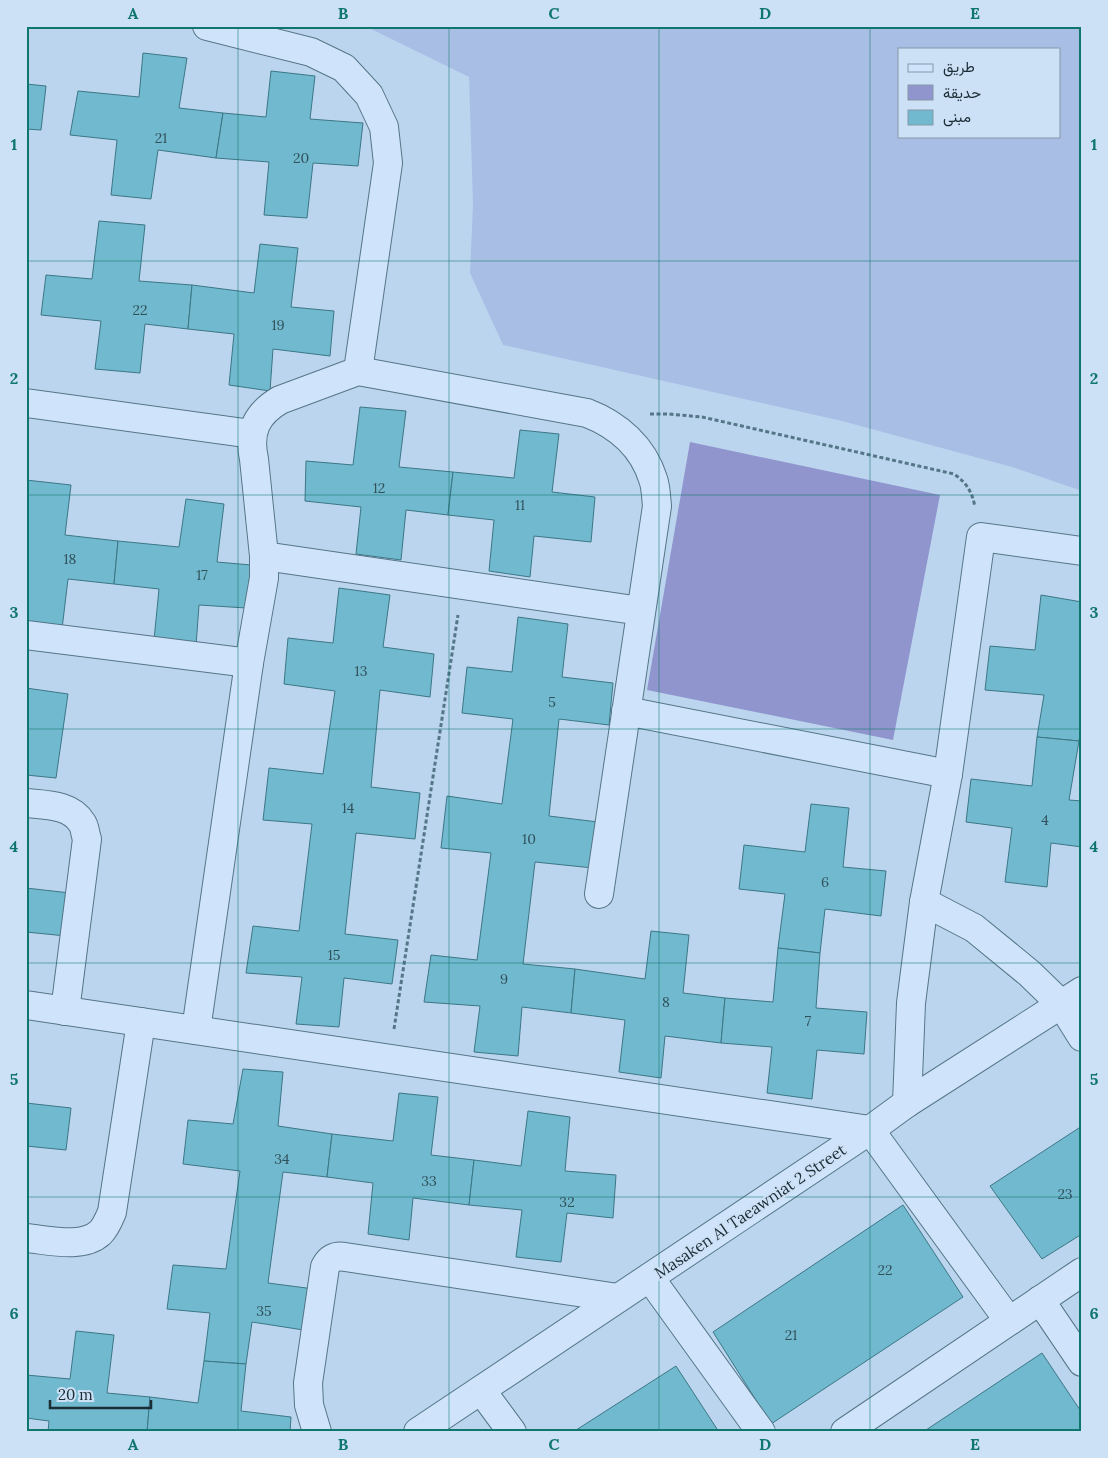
<svg xmlns="http://www.w3.org/2000/svg" width="1108" height="1458" font-family="Lora,Vazirmatn,serif">
<rect width="100%" height="100%" fill="#bcd5ef"/>
<path fill="#a9bee5" fill-rule="evenodd" d="M365,26H1082V491L1012,467L842,421L503,345L470,273L473,204L469,77ZM899,49H1059V136H899Z"/>
<path fill="#9095cd" d="M690,442L940,495L893,740L647,690Z"/>
<g fill="#71b9ce" stroke="#3b7786">
<path d="M143,53L187,58L179,108L223,113L216,158L158,150L151,199L111,195L117,140L70,135L78,91L139,97Z"/>
<path d="M271,71L315,76L310,119L363,123L358,166L313,163L307,218L264,215L269,162L216,158L223,113L266,117Z"/>
<path d="M26,84L46,86L41,130L26,129Z"/>
<path d="M99,221L145,225L139,281L192,285L188,329L145,324L140,373L95,369L101,321L41,315L46,275L92,279Z"/>
<path d="M260,244L298,248L291,307L334,311L330,356L273,349L270,391L229,385L234,334L188,329L192,285L254,293Z"/>
<path d="M360,407L406,411L399,467L453,472L448,515L406,510L401,560L356,554L361,507L305,501L306,461L353,465Z"/>
<path d="M520,430L559,434L552,492L595,497L591,542L534,536L530,577L489,571L494,520L448,515L453,472L514,478Z"/>
<path d="M26,480L71,485L65,535L118,541L114,584L68,579L62,629L26,623Z"/>
<path d="M186,499L224,504L217,562L251,565L246,608L199,605L196,646L154,640L159,589L114,584L118,541L179,547Z"/>
<path d="M339,588L390,595L383,647L434,654L430,697L380,690L371,787L420,793L415,839L356,833L345,934L398,940L392,984L344,978L339,1027L296,1024L302,977L246,973L253,926L299,931L312,824L263,820L269,768L323,774L335,691L284,684L288,638L333,643Z"/>
<path d="M1041,595L1082,602V723L1079,741L1037,737L1044,695L985,690L990,646L1035,650Z"/>
<path d="M518,617L568,624L562,677L613,683L609,725L559,719L549,816L598,822L593,868L535,862L523,964L575,969L571,1013L522,1007L518,1056L474,1052L480,1006L424,1002L431,955L477,960L491,853L441,848L447,796L502,804L513,719L462,713L467,667L512,672Z"/>
<path d="M26,688L68,694L56,778L26,775Z"/>
<path d="M1037,737L1079,741L1069,800L1082,801V847L1051,843L1047,887L1005,882L1012,828L966,822L971,779L1032,786Z"/>
<path d="M811,804L849,808L843,867L886,871L881,916L825,909L820,953L778,948L785,894L739,889L744,845L805,852Z"/>
<path d="M26,888L70,893L66,936L26,932Z"/>
<path d="M651,931L689,935L683,993L725,998L721,1043L665,1036L661,1078L619,1072L625,1020L571,1013L575,969L645,979Z"/>
<path d="M778,948L820,953L816,1008L867,1012L864,1054L817,1050L812,1099L767,1093L772,1047L721,1043L725,998L773,1002Z"/>
<path d="M243,1069L283,1072L278,1126L332,1134L327,1177L283,1172L268,1283L314,1289L310,1331L252,1322L246,1364L204,1361L210,1313L167,1309L173,1265L226,1269L240,1171L183,1164L188,1120L233,1124Z"/>
<path d="M399,1093L438,1097L431,1155L474,1160L469,1205L413,1198L409,1240L368,1234L373,1183L327,1177L332,1134L393,1141Z"/>
<path d="M26,1103L71,1108L66,1150L26,1146Z"/>
<path d="M528,1111L570,1117L565,1171L616,1175L613,1218L567,1213L561,1262L516,1257L522,1210L469,1205L474,1160L521,1166Z"/>
<path d="M1082,1126V1234L1042,1259L990,1186Z"/>
<path d="M903,1205L963,1297L771,1424L713,1332Z"/>
<path d="M76,1331L114,1335L107,1393L150,1397L147,1432H48L49,1421L26,1418V1375L70,1379Z"/>
<path d="M1042,1353L1082,1413V1432H923Z"/>
<path d="M204,1361L246,1364L241,1411L291,1417L290,1432H147L150,1397L198,1403Z"/>
<path d="M676,1366L719,1432H573Z"/>
</g>
<g fill="none" stroke-linecap="round" stroke-linejoin="round">
<g stroke="#557687" stroke-width="30">
<g id="minor">
<path d="M207,26L311,52L344,68L369,95L384,127L388,163L358,371"/>
<path d="M26,403L252,434"/>
<path d="M264,556L641,611"/>
<path d="M26,635L249,663"/>
<path d="M626,711L948,774L924,902L911,1003L907,1103"/>
<path d="M948,774L981,537L1082,551"/>
<path d="M26,803C45,805 71,804 82,823C85,827 85,834 87,839L65,1011"/>
<path d="M924,902L974,928L1029,973L1062,1005L1082,1037"/>
<path d="M26,1005L870,1130L1009,1321"/>
<path d="M196,1030L249,663L264,578V556L254,459C248,432 256,414 280,400L358,371L587,413C618,425 643,447 653,479C656,487 656,497 657,506L599,894"/>
<path d="M26,1238C49,1240 82,1249 100,1233C106,1227 109,1219 112,1212L141,1022"/>
<path d="M650,1278L761,1432"/>
<path d="M1040,1300L1082,1362"/>
<path d="M481,1390L512,1432"/>
<path d="M317,1432L309,1405L308,1383L325,1267C329,1259 335,1255 345,1257L618,1298"/>
<path d="M418,1432L870,1130L907,1103L1082,991"/>
<path d="M845,1432L1082,1272"/>
</g>
</g>
<g stroke="#557687" stroke-width="3" stroke-dasharray="4 2.5" stroke-linecap="butt">
<path d="M650,414H669L702,417L954,474C967,483 972,492 975,507"/>
<path d="M394,1029L458,615"/>
</g>
<use href="#minor" stroke="#cfe4fa" stroke-width="28"/>
</g>
<path fill="none" stroke="#0f766e" stroke-width="1" stroke-opacity="0.55" d="M238,26V1432M449,26V1432M659,26V1432M870,26V1432M26,261H1082M26,495H1082M26,729H1082M26,963H1082M26,1197H1082"/>
<g text-anchor="middle" stroke-width="4.5" stroke-linejoin="round" paint-order="stroke">
<g font-size="14" fill="#30505b">
<text x="161" y="143">21</text>
<text x="301" y="163">20</text>
<text x="140" y="315">22</text>
<text x="278" y="330">19</text>
<text x="379" y="493">12</text>
<text x="520" y="510">11</text>
<text x="70" y="564">18</text>
<text x="202" y="580">17</text>
<text x="361" y="676">13</text>
<text x="552" y="707">5</text>
<text x="348" y="813">14</text>
<text x="1045" y="825">4</text>
<text x="529" y="844">10</text>
<text x="825" y="887">6</text>
<text x="334" y="960">15</text>
<text x="504" y="984">9</text>
<text x="666" y="1007">8</text>
<text x="808" y="1026">7</text>
<text x="282" y="1164">34</text>
<text x="429" y="1186">33</text>
<text x="1065" y="1199">23</text>
<text x="567" y="1207">32</text>
<text x="885" y="1275">22</text>
<text x="264" y="1316">35</text>
<text x="791" y="1340">21</text>
</g>
<g font-size="16" fill="#1b2d35" stroke="#cce0f6">
<text transform="translate(750 1211) rotate(-34)" y="6">Masaken Al Taeawniat 2 Street</text>
</g>
</g>
<rect width="1108" height="1458" fill="none" stroke="#cce0f6" stroke-width="55"/>
<rect x="898" y="48" width="162" height="90" fill="#cce0f6" stroke="#8598a9"/>
<rect x="908" y="64" width="25" height="8" fill="#cfe4fa" stroke="#8598a9"/>
<text x="943" y="72" font-size="15" fill="#1b2d35">طريق</text>
<rect x="908" y="85" width="25" height="15" fill="#9095cd" stroke="#8598a9"/>
<text x="943" y="98" font-size="15" fill="#1b2d35">حديقة</text>
<rect x="908" y="110" width="25" height="15" fill="#71b9ce" stroke="#8598a9"/>
<text x="943" y="122" font-size="15" fill="#1b2d35">مبنى</text>
<path d="M50 1400v8h101v-8" fill="none" stroke="#1b2d35" stroke-width="2.5"/>
<text x="58" y="1400" font-size="15" fill="#1b2d35" stroke="#cce0f6" stroke-width="4" paint-order="stroke">20 m</text>
<rect x="28" y="28" width="1052" height="1402" fill="none" stroke="#0f766e" stroke-width="2"/>
<g font-size="16" text-anchor="middle" font-weight="bold" fill="#0f766e">
<text x="133" y="19">A</text>
<text x="343" y="19">B</text>
<text x="554" y="19">C</text>
<text x="765" y="19">D</text>
<text x="975" y="19">E</text>
<text x="14" y="150">1</text>
<text x="1094" y="150">1</text>
<text x="14" y="384">2</text>
<text x="1094" y="384">2</text>
<text x="14" y="618">3</text>
<text x="1094" y="618">3</text>
<text x="14" y="852">4</text>
<text x="1094" y="852">4</text>
<text x="14" y="1085">5</text>
<text x="1094" y="1085">5</text>
<text x="14" y="1319">6</text>
<text x="1094" y="1319">6</text>
<text x="133" y="1450">A</text>
<text x="343" y="1450">B</text>
<text x="554" y="1450">C</text>
<text x="765" y="1450">D</text>
<text x="975" y="1450">E</text>
</g>
</svg>
